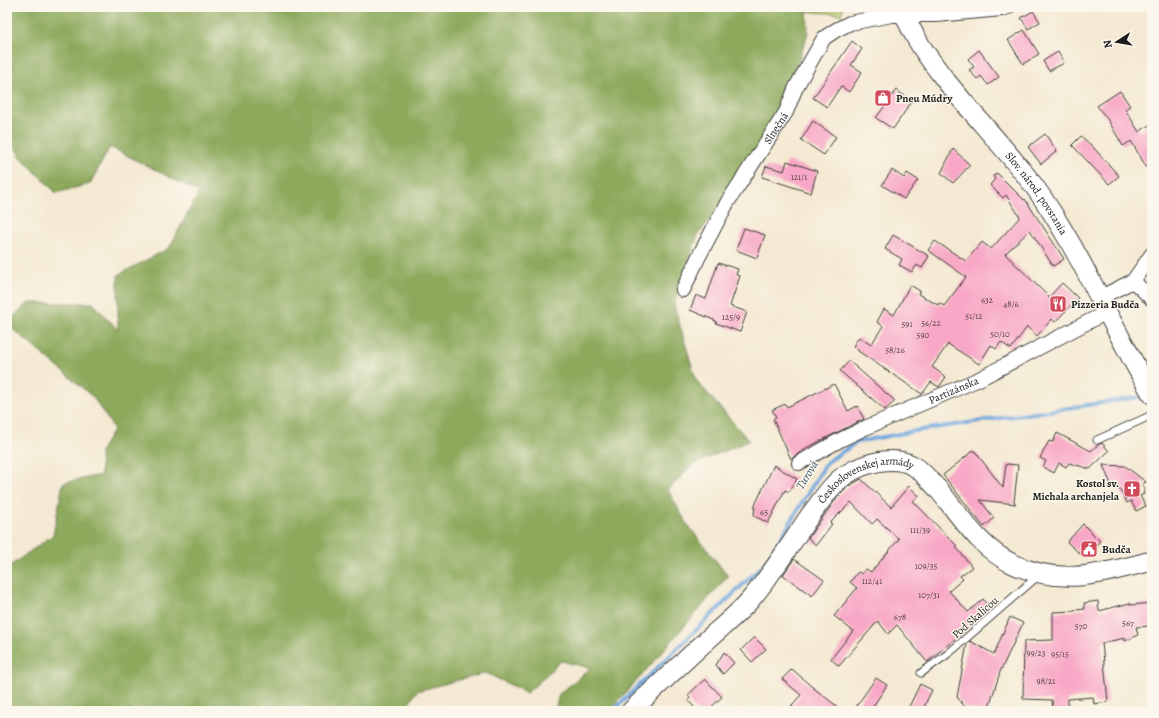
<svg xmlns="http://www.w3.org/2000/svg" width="1159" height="718" font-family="Alegreya,serif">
<rect width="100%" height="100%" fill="#fbf7ec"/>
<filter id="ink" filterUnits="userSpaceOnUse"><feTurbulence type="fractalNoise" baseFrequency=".025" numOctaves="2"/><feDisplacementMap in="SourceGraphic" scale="8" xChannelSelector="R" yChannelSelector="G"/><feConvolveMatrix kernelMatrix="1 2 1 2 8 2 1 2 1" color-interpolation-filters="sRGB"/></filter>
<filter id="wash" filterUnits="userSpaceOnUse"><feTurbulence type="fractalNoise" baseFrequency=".012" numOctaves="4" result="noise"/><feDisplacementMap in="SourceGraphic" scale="16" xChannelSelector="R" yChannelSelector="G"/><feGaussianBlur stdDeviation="0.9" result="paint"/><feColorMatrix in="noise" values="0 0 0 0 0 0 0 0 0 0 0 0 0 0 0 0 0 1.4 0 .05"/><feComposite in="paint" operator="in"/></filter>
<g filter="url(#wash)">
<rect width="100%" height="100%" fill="#f4e9d2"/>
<path fill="#b1c367" stroke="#667042" d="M756,7H843L841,16L839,14Z"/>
<path fill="#8ca95c" stroke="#54623c" d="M7,7H807L808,33L766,154L698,234L674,305L696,380L749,441L693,464L668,490L687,524L728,576L642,675L609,711H555L559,694L591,668L561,661L527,693L486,673L417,691L403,711H7V568L53,535L63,483L101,475L100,452L114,429L93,397L7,324V322L29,303H93L118,330V275L169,248L199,192L110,147L90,184L56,193L20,156L7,136Z"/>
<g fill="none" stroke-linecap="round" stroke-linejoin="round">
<path stroke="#70a7de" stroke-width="4" d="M613,711L766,562L827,462L857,442L915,431L1147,396"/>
</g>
<g id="blocks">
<g fill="#f8a7c6">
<path d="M1033,11L1040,22L1028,29L1021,18Z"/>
<path d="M1024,30L1039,54L1023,64L1008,40Z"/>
<path d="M852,41L862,49L851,65L862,72L849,92L841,86L827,107L813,98Z"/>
<path d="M979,50L999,77L988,85L981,76L977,79L969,70L974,67L968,59Z"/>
<path d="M1058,52L1064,63L1049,71L1043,61Z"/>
<path d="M896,90L912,101L893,129L876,118Z"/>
<path d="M1120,91L1130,106L1125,109L1139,132L1152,123V177L1131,141L1123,146L1108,120L1097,106Z"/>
<path d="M813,121L836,137L824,155L801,140Z"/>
<path d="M1045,134L1057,151L1041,164L1028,147Z"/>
<path d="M1081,136L1092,146L1119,176L1109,184L1072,145Z"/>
<path d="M953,149L970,165L953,183L941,173Z"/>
<path d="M787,161L817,171L811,193L762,177L766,166L784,171Z"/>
<path d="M892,170L904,178L907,173L918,180L904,199L882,185Z"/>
<path d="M997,173L1024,200L1025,199L1064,259L1053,266L1030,230L1005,254L1049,297L1062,283L1078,298L1055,322L1052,319L1037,336L1027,327L1011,349L1001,342L996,349L991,345L979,364L948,344L932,367L946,377L939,387L931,382L922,394L858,351V350L853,346L859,337L871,345L883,326L877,322L884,309L894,315L910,285L920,291L918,294L938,305L939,303L944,306L966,277L928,250L935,241L966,261L982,242L991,249L1020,217L1006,195L1003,198L990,185L995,179L993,176Z"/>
<path d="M744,228L765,235L757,258L736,250Z"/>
<path d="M893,235L929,256L922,268L917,265L912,272L899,265L902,259L885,249Z"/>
<path d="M718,263L738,269L736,275L740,276L730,306L747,312L740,332L716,323V321L690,310L696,295L706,299Z"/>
<path d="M849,361L895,401L885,410L840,371Z"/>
<path d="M834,384L848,411L857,406L864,419L806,448L791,459L773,419L776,417L772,410L785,404L787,407Z"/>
<path d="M1057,433L1091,451L1098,445L1102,443L1109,451L1090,469L1069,463L1066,467L1059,463L1054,473L1043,467L1046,461L1040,458L1049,441L1053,442Z"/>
<path d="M974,450L1003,488L1006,464L1018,465L1014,502L1016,504L980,500L994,518L984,527L943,475Z"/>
<path d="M774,465L797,479L789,492L785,490L768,523L754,516L755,505Z"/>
<path d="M1103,465L1125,466L1146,482L1142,484L1145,490L1143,492L1144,494L1140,496L1146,506L1136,511L1131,501L1127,503L1117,484L1112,487Z"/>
<path d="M861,479L891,507L909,486L919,496L913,501L957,546L956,547L972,567L960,576L963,579L949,591L968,612L983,599L991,609L927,662L897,625L888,634L878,621L839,666L831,659L853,631L834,616L857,588L850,582L858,572L862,574L866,569L871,572L899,539L877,519L872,524L851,502L830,523L832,524L816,545L808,538L836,499L849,486Z"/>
<path d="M1083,524L1100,541L1085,558L1067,542Z"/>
<path d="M794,559L824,580L812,596L783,575Z"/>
<path d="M1098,601L1099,611L1130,603L1131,605L1152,603V626L1136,627L1138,635L1125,641V638L1102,643L1108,702L1094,704L1093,697L1068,699V711H1053L1052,700L1023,699L1024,641L1053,640V612L1075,611V610L1085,609L1084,603Z"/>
<path d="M1010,617L1023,623L1000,672L988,711H980L965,707L957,697L967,644L970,641L994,654Z"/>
<path d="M754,637L766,649L752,662L741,650Z"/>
<path d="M724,652L734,663L723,674L716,665Z"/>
<path d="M792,669L811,686L843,711H798L791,706L801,695L782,679Z"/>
<path d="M876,678L887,685L870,711H853Z"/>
<path d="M705,679L722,697L707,711H697L688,700L690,698L688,695Z"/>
<path d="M920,684L932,690L922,711H907Z"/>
</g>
</g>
</g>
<g filter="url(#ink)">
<use href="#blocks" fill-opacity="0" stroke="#3c3b37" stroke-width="1"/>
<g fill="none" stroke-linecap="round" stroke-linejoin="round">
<g stroke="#3c3b37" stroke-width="9">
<g id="lane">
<path d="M1097,440L1152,415"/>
<path d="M921,673L949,653L1039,575"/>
</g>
</g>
<g stroke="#3c3b37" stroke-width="16">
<g id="street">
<path d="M1133,281L1152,299"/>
<path id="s1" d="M683,290L698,258L727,203L786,112L796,87L824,38L836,30L850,23L892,15H936L1002,9L1008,7"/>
<path d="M1099,298L1133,281L1152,254"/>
<path id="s2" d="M799,463L840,440L865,428L979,379L1107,312"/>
</g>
</g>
<g stroke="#3c3b37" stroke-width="21">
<g id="secondary">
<path id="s3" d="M902,7C911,35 929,59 947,82C975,117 1007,150 1034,186C1080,249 1111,327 1152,394"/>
<path id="s4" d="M631,711C655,688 680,665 705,642C720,628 737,615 750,600C773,573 791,543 811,514C822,500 832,483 847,474C864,463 893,455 912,465C922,470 929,480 937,488C960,515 979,548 1013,564C1063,587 1102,573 1152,561"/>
</g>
</g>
<use href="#lane" stroke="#fff" stroke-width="7"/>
<use href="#street" stroke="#fff" stroke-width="14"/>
<use href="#secondary" stroke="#fff" stroke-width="19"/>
</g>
</g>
<defs>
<g id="shop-square" transform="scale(0.9)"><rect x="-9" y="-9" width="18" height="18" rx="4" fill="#d1495b" stroke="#fbf7ec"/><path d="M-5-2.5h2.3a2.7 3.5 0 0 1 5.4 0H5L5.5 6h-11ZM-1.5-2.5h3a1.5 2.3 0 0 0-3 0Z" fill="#fff"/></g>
<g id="restaurant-square" transform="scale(0.9)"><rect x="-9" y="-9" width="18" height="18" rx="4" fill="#d1495b" stroke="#fbf7ec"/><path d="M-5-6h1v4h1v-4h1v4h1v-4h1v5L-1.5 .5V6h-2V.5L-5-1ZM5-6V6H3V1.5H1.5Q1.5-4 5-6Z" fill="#fff"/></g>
<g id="church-square" transform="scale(0.9)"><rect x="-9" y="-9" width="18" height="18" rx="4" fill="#d1495b" stroke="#fbf7ec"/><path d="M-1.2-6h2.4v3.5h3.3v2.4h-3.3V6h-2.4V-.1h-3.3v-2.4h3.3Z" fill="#fff"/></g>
<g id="civic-square" transform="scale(0.9)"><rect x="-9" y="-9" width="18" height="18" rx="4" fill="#d1495b" stroke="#fbf7ec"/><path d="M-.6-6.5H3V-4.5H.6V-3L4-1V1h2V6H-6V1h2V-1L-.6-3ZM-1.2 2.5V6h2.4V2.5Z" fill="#fff"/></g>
</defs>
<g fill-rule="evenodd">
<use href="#shop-square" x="883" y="98"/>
<use href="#restaurant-square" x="1058" y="304"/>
<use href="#church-square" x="1132" y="489"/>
<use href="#civic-square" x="1089" y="549"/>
</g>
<g text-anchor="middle" stroke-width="3" stroke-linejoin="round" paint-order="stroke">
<g font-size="9" fill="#533f46">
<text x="799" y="180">121/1</text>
<text x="987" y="303">632</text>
<text x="1011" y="307">48/6</text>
<text x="974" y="319">51/12</text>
<text x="731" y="320">125/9</text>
<text x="931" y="326">56/22</text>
<text x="907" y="327">591</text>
<text x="1000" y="337">50/10</text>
<text x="923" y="338">590</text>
<text x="895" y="353">58/26</text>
<text x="764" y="515">65</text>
<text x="920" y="533">111/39</text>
<text x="926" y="569">109/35</text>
<text x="872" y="584">112/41</text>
<text x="929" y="598">107/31</text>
<text x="900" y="620">678</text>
<text x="1128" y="626">567</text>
<text x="1081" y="629">570</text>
<text x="1036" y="656">99/23</text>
<text x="1060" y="657">95/15</text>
<text x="1046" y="684">98/21</text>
</g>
<g font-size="11" font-weight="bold" fill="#1c1c1c" stroke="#fbf7ec" text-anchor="start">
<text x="896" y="102">Pneu Múdry</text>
<text x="1071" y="308">Pizzeria Budča</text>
<text x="1119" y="487" text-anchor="end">Kostol sv.<tspan x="1119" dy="13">Michala archanjela</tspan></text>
<text x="1102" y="553">Budča</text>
</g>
<g font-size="11" fill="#1c1c1c" stroke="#fbf7ec">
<text dy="4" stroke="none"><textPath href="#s1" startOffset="187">Slnečná</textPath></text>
<text dy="4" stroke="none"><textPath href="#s3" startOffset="231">Slov. národ. povstania</textPath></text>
<text dy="4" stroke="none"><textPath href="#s2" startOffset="171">Partizánska</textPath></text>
<text dy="4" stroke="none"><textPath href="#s4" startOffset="338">Československej armády</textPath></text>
<text transform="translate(975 617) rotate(-41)" y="4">Pod Skalicou</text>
</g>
<g font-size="12" font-style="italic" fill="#425b73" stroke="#fbf7ec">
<text transform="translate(807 475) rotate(-58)" y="4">Turová</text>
</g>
</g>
<rect width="1159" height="718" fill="none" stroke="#fbf7ec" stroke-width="24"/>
<g transform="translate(1117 42) rotate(258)" stroke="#fbf7ec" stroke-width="3" paint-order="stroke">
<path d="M0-3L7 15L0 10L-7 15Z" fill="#1c1c1c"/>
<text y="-6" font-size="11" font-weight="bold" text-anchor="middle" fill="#1c1c1c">N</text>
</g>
</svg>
